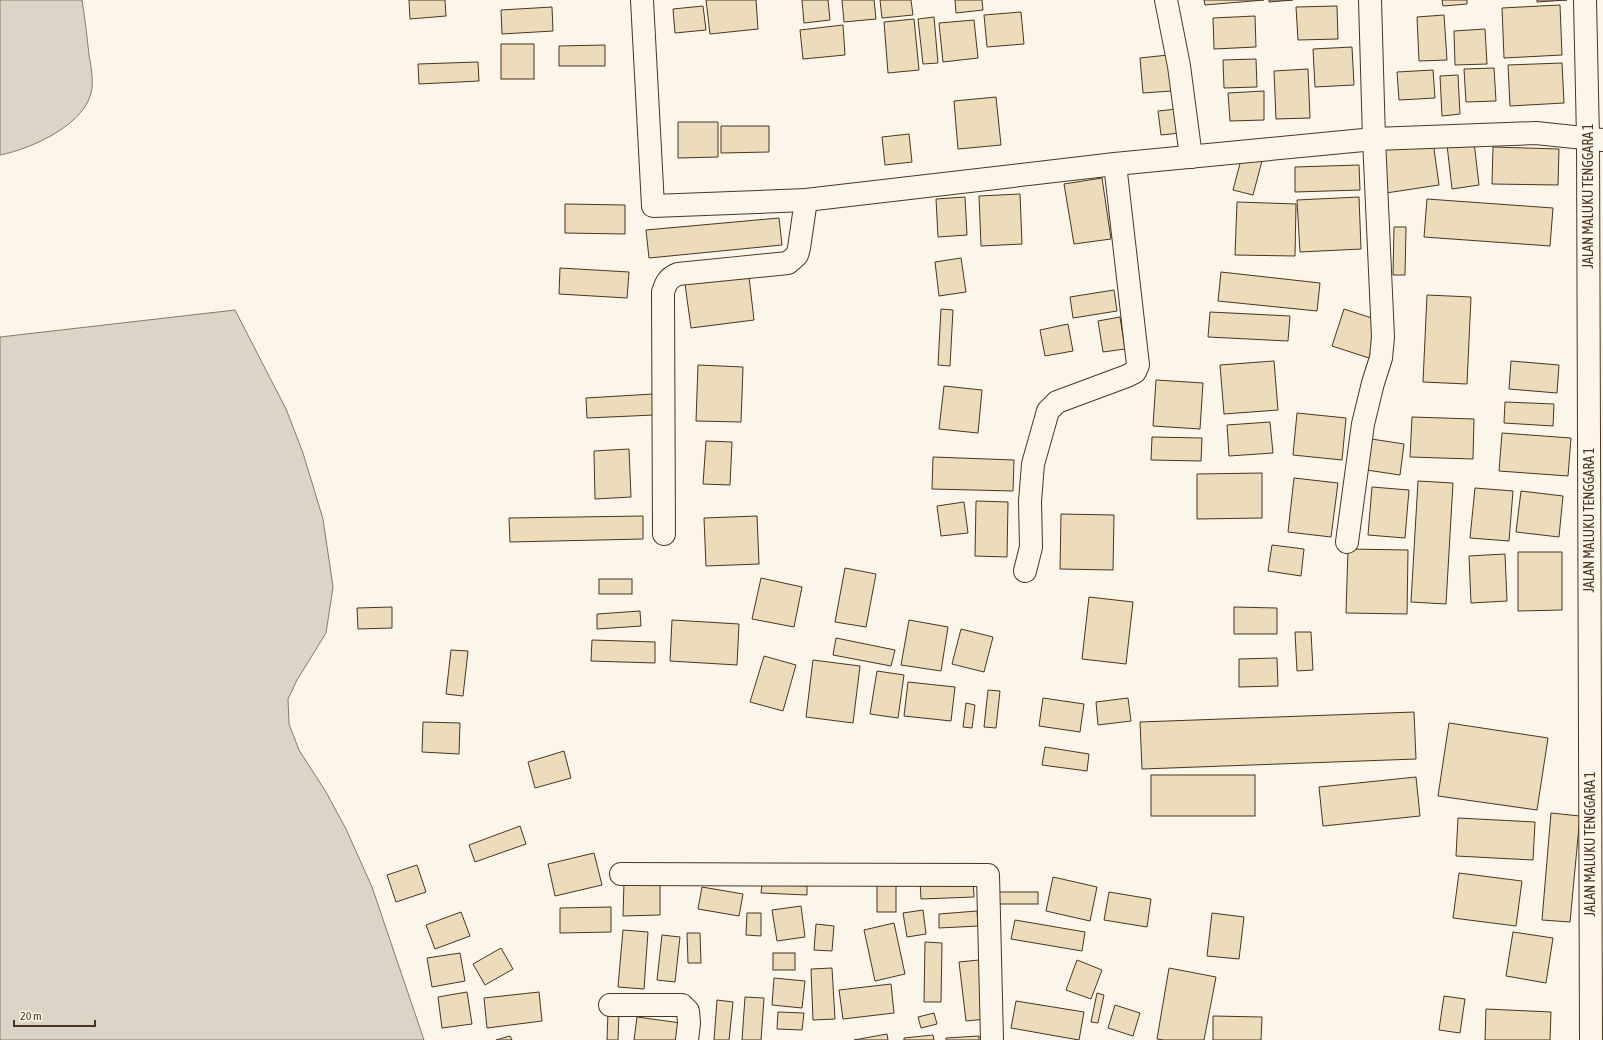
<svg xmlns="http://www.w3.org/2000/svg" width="1603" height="1040" font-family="'Asap Condensed',sans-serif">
<rect width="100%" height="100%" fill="#fbf6e9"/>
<g fill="#dcd4c6" stroke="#887966">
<path d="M0,0H82C85,18 87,37 89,55C91,66 93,78 92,88C88,124 31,149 0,155Z"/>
<path d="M235,310L286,409L303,453L323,519L333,587L326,633L297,680L288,699L289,724L299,750L326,792L346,829L372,887L424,1040H0V337Z"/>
</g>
<g fill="#ecdcbc" stroke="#4a3520">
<path d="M409,0H445L446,16L410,19Z"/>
<path d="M706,0H756L758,29L710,34Z"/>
<path d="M802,0H828L830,20L804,23Z"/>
<path d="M842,0H874L876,19L844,22Z"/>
<path d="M880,0H911L913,15L882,18Z"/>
<path d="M955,0H982L983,10L956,13Z"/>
<path d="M1204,0H1264L1205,5Z"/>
<path d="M1269,0H1293L1269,2Z"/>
<path d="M1442,0H1467V4L1443,6Z"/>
<path d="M1537,0H1567L1537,2Z"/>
<path d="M1560,5L1562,55L1504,58L1502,8Z"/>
<path d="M703,6L706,30L675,33L673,9Z"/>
<path d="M1337,6L1338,39L1298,40L1296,7Z"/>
<path d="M552,7L553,31L502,34L501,10Z"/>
<path d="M1021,12L1024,44L987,47L984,15Z"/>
<path d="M1444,15L1447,60L1419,61L1417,17Z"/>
<path d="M1255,16L1256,47L1214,49L1213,18Z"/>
<path d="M934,17L938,63L923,64L918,19Z"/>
<path d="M914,19L919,70L888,73L884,22Z"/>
<path d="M974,20L978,58L943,62L939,23Z"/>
<path d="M843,25L845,55L803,59L800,30Z"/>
<path d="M1485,29L1487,64L1455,65L1454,31Z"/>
<rect x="501" y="44" width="33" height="35"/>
<path d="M605,45V66H559V46Z"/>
<path d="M1352,47L1354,85L1315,87L1313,49Z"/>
<path d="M1168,55L1172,91L1143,93L1140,58Z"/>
<path d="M1256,59L1257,87L1224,88L1223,60Z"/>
<path d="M478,62L479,81L419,84L418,64Z"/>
<path d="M1562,63L1564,103L1510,106L1508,65Z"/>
<path d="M1494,68L1496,101L1466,102L1464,69Z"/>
<path d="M1308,69L1310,118L1276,119L1274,71Z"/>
<path d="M1433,70L1435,98L1399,100L1397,72Z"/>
<path d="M1458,75L1460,114L1442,116L1440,76Z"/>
<path d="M1264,91V120L1230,121L1228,93Z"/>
<path d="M996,97L1001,145L958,149L954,101Z"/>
<path d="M1177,109L1180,133L1161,135L1158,111Z"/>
<path d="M678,122H718V157L678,158Z"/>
<path d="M721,126H769V152L721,153Z"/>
<path d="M909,134L912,162L885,165L882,137Z"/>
<path d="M1433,142L1439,185L1386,193L1380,150Z"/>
<path d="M1474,142L1479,185L1452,189L1447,145Z"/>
<path d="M1493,147L1559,149L1558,185L1492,184Z"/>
<path d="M1242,156L1262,161L1253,195L1233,190Z"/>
<path d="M1359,165L1360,190L1295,192V167Z"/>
<path d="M1102,178L1111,239L1074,244L1064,184Z"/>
<path d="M1020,194L1022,244L981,246L979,196Z"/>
<path d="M965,197L967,235L938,237L936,199Z"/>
<path d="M1359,197L1361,249L1300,252L1297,200Z"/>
<path d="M1427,199L1553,208L1550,246L1424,237Z"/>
<path d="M1237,202L1296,204L1295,256L1235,255Z"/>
<path d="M565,204L625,205V234L565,233Z"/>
<path d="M779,218L782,245L649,258L646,230Z"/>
<path d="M1394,227H1406L1405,275H1393Z"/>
<path d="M961,258L966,292L939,296L935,262Z"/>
<path d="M560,268L629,272L627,298L559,294Z"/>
<path d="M1221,272L1320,283L1317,311L1218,301Z"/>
<path d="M749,277L754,320L691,328L685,284Z"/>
<path d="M1114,290L1117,311L1073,318L1070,297Z"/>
<path d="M1427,295L1471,297L1467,384L1423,382Z"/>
<path d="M941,309L953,310L950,366L938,365Z"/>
<path d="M1344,309L1381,321L1369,358L1332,346Z"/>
<path d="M1210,312L1290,316L1288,341L1208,337Z"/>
<path d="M1120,317L1125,349L1103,352L1098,321Z"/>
<path d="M1068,324L1073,351L1045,356L1040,330Z"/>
<path d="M1274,361L1278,410L1224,414L1220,365Z"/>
<path d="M1511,361L1559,365L1557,393L1509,389Z"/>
<path d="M698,365L743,367L741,422L696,421Z"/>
<path d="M1156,380L1203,383L1200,429L1153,426Z"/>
<path d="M944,386L982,390L978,433L939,429Z"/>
<path d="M653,394L654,415L587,418L586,398Z"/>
<path d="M1505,402L1554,404L1553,426L1504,423Z"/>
<path d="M1297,413L1346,418L1342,460L1293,455Z"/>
<path d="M1412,417L1474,419L1473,459L1410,457Z"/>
<path d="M1270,422L1273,453L1229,456L1227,425Z"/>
<path d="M1502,433L1571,438L1568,476L1499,471Z"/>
<path d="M1152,437L1202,438L1201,461L1151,460Z"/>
<path d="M1365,438L1404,444L1400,475L1360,469Z"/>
<path d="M706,441L732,442L730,485L703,484Z"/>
<path d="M629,449L631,497L595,499L594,451Z"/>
<path d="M933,457L1014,460L1013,491L932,489Z"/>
<path d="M1262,473V518L1197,519V474Z"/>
<path d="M1294,478L1338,483L1331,537L1288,532Z"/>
<path d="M1418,481L1453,483L1446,604L1411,602Z"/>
<path d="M1372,487L1409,490L1405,538L1368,535Z"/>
<path d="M1475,488L1513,491L1509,541L1470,538Z"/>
<path d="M1521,491L1563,496L1559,537L1516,532Z"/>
<path d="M976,501L1008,502L1007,557L975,556Z"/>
<path d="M964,502L968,533L941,536L937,506Z"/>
<path d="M1061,514L1114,515L1113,570L1060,569Z"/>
<path d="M643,516V539L510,542L509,518Z"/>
<path d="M757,516L759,564L706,566L704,518Z"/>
<path d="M1272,545L1304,549L1301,576L1268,571Z"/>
<path d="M1348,549L1408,550L1407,614L1346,613Z"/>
<path d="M1518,552H1562V610L1518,611Z"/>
<path d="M1505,554L1507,601L1471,603L1469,556Z"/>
<path d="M845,568L876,574L866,627L835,622Z"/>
<path d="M761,578L802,587L794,627L752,619Z"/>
<rect x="599" y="579" width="33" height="15"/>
<path d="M1089,597L1133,602L1126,664L1082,659Z"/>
<path d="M392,607V628L358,629L357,608Z"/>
<path d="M1234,607L1277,608V634H1234Z"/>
<path d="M640,611L641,626L597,629V614Z"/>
<path d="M672,620L739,624L737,665L670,661Z"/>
<path d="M909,620L948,627L941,671L901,665Z"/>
<path d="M961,629L993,637L984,672L952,664Z"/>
<path d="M1295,632H1311L1313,670L1297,671Z"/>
<path d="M836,638L895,650L891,666L833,655Z"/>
<path d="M592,640L655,642V663L591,661Z"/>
<path d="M451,650L468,651L463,696L446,694Z"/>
<path d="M764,656L796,665L783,711L750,702Z"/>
<path d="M1277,658L1278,686L1239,687V659Z"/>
<path d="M813,660L860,666L853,723L806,717Z"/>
<path d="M877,671L904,675L898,718L870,714Z"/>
<path d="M908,682L955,687L951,721L904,716Z"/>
<path d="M988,690L1000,691L996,728L984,727Z"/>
<path d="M1043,698L1084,704L1080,732L1039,726Z"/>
<path d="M1128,698L1131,721L1098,725L1096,702Z"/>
<path d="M966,703L975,705L972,728L963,727Z"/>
<path d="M1414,712L1416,759L1142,769L1140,722Z"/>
<path d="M423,722L460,723L459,754L422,752Z"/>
<path d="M1449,723L1548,738L1537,810L1438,796Z"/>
<path d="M1045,747L1089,754L1087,771L1042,765Z"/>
<path d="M564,751L571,778L535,788L528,762Z"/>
<rect x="1151" y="775" width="104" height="41"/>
<path d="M1416,777L1420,816L1323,826L1319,787Z"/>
<path d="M1551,813L1580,816L1570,922L1542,920Z"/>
<path d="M1458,818L1535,822L1533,860L1456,856Z"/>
<path d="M520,826L526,844L475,862L469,845Z"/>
<path d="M594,853L602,885L555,896L548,864Z"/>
<path d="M417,865L426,892L396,902L387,875Z"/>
<path d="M1459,873L1522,881L1516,926L1453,918Z"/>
<path d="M1053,877L1097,887L1090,921L1046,911Z"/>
<path d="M973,879L974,897L921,899L920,881Z"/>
<path d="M660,881V915L623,916L624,882Z"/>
<path d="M762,884L807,886V895L761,893Z"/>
<rect x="877" y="885" width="19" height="27"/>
<path d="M702,887L743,894L739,916L698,909Z"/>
<rect x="998" y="892" width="40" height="12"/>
<path d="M1109,892L1151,899L1147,927L1104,920Z"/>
<path d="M801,906L805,937L777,941L772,910Z"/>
<path d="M611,907V932L560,933V908Z"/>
<path d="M923,910L926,934L907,937L903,913Z"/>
<path d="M977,911L978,926L939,928V914Z"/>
<path d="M461,912L470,936L435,949L426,925Z"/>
<path d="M747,913H761V936L746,935Z"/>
<path d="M1212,913L1244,917L1239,959L1207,956Z"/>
<path d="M1015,920L1085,932L1082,951L1011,939Z"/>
<path d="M894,923L905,974L875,981L864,930Z"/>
<path d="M816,924L834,926L832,951L814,950Z"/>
<path d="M623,930L648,932L644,989L618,987Z"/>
<path d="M1513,932L1553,938L1546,983L1506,976Z"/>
<path d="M687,933H700L701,963H688Z"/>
<path d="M662,935L680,937L675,982L657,980Z"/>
<path d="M925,942L942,943L941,1002H924Z"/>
<path d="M501,948L513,969L485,985L473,964Z"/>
<path d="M460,953L465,981L432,987L427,958Z"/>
<rect x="773" y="953" width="22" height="17"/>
<path d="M979,960L986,1019L966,1021L959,962Z"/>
<path d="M1077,960L1102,970L1091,999L1066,990Z"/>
<path d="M832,968L835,1019L813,1020L811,969Z"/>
<path d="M1169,968L1216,977L1204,1040H1164L1157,1039Z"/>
<path d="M774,978L805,981L802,1008L772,1005Z"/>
<path d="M891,984L894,1013L843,1019L839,990Z"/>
<path d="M467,992L472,1024L442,1028L438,997Z"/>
<path d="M539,992L542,1021L487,1028L484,998Z"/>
<path d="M1097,993L1104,995L1098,1023L1091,1022Z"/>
<path d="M1444,996L1465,999L1460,1033L1439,1030Z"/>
<path d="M745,997L764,998L761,1040H742Z"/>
<path d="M717,1000L733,1002L729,1040H714Z"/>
<path d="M1016,1001L1084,1012L1079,1040L1011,1028Z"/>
<path d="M1115,1005L1140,1013L1133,1036L1108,1028Z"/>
<path d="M1486,1009L1551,1012L1550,1040H1485Z"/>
<path d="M608,1012H619L618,1040H607Z"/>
<path d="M778,1012L804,1013L802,1030L777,1029Z"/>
<path d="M934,1013L937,1024L921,1028L918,1017Z"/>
<path d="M1213,1016L1262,1017L1261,1040H1213Z"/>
<path d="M637,1017L681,1023L679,1040H634Z"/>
<path d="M887,1034L888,1040H854Z"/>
<path d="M933,1035L934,1040H904V1038Z"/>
<path d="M510,1036L512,1040H496Z"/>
<path d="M979,1036V1040H946V1038Z"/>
</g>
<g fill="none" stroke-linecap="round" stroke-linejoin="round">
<g stroke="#4a3520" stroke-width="24">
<g id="minor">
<path d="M642,0L653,206L806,200L1115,164L1374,139L1536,133L1603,140"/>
<path d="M1166,0L1179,66L1191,157"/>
<path d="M664,534L663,292C666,283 668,278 678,274L788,263L797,255L799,248L806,200"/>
<path d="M1347,542L1363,424L1373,383L1381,358L1383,337L1374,139L1370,0"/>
<path d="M1025,571L1031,547L1030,501L1033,464L1048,411L1057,402L1127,376L1135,372L1138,365L1115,164"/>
<path d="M621,874L988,875L992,1040"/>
<path d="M610,1005H682L688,1011L689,1023L687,1040"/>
</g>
</g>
<g stroke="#4a3520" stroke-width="24">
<path id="trunk" d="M1585,0L1588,138L1591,1040"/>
</g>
<use href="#minor" stroke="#fbf6e9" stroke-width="22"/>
<use href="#trunk" stroke="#fbf6e9" stroke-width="22"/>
</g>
<g text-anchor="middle" stroke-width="3" stroke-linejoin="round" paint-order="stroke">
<g font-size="14" fill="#4a3520" stroke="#fbf6e9">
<text transform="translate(1588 196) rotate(-90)" y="5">JALAN MALUKU TENGGARA 1</text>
<text transform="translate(1589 520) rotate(-90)" y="5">JALAN MALUKU TENGGARA 1</text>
<text transform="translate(1590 844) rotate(-90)" y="5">JALAN MALUKU TENGGARA 1</text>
</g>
</g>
<path d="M14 1020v6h81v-6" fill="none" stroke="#4a3520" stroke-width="2"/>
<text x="20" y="1020" font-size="12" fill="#4a3520" stroke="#fbf6e9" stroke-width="3" paint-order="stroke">20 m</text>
</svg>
